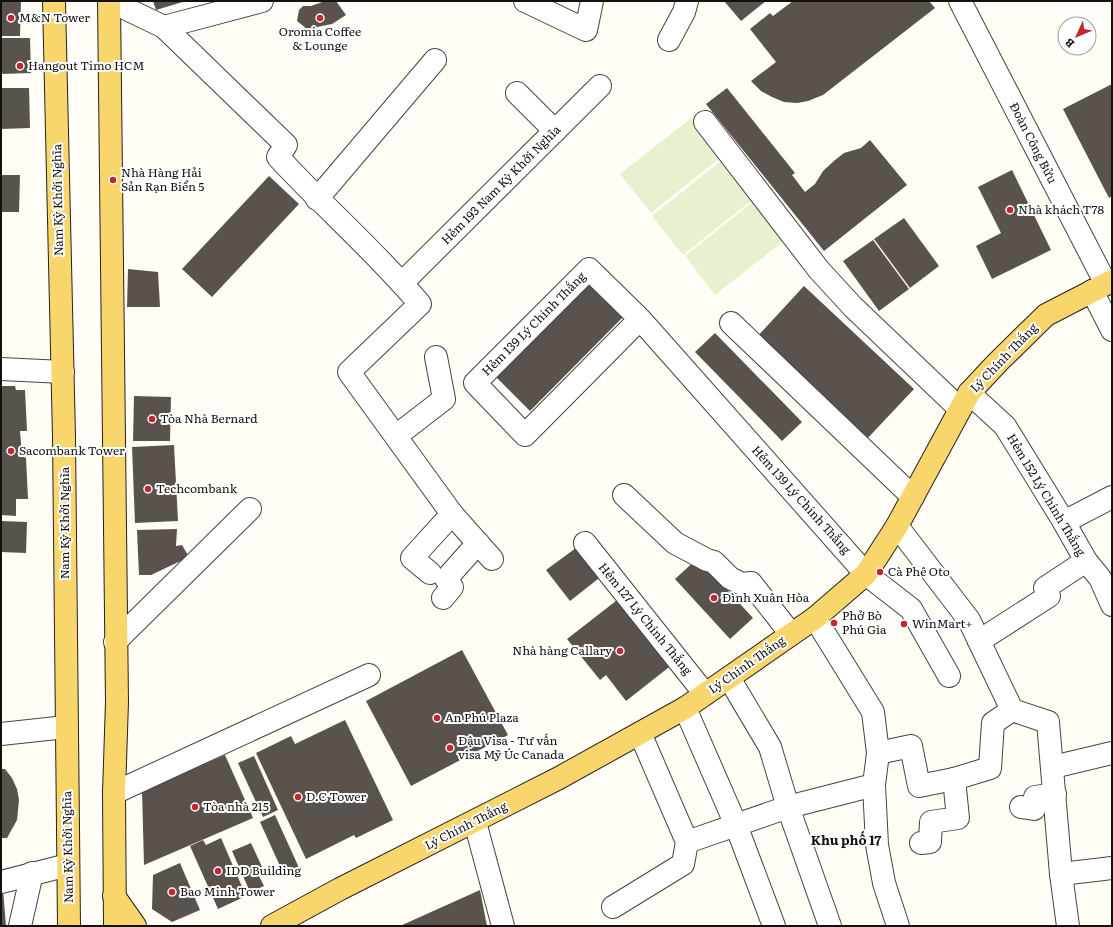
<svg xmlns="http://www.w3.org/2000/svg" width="1113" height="927" font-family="Literata,serif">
<rect width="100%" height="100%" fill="#fffdf5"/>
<g fill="#e6f2cf">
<path d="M694,116L725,154L651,213L620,174Z"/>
<path d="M726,157L757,196L683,255L652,216Z"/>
<path d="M759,197L790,236L715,295L685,256Z"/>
</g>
<g fill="#5a524d">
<path d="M1,1H21L20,36H1Z"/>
<path d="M153,1H186L156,10Z"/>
<path d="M325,1H336L346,15L332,24L307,29L297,21L299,10L303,6H311Z"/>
<path d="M724,1H766L741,21Z"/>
<path d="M793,1H929L935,8L823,95L808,101L797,103L784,102L772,97L761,91L751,81L776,62L750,29L770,13L773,16Z"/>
<path d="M1,38H30L31,73L1,74Z"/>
<path d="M1112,84V196L1109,198L1063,109Z"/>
<path d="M1,88H29L30,128L1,129Z"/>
<path d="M727,88L795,173L792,175L805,192L815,184L823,171L835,160L844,153L861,148L870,140L907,185L824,251L706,104Z"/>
<path d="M1012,170L1051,250L992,279L976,246L1001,233L978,187Z"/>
<path d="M1,175H20L19,212H1Z"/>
<path d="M269,176L299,204L212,297L182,269Z"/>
<path d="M904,218L939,266L910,288L874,239Z"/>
<path d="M873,240L909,289L879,311L843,261Z"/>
<path d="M128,269L158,272L160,307H127Z"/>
<path d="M590,284L623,317L530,411L496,377Z"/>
<path d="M804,286L914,389L864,442L755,339Z"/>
<path d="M715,333L802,422L782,441L695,352Z"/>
<path d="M1,386H15L16,390H25L27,431H20L22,456L26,458L28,499H16V516L1,515Z"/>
<path d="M134,396L171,397L170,441H133Z"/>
<path d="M174,445L178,521L135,523L132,447Z"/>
<path d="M1,521L27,522L26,553L1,552Z"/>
<path d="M177,529L176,546L182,545L189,557L151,575H139L137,530Z"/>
<path d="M580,545L603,575L570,601L546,570Z"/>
<path d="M698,558L753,618L730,639L675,579Z"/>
<path d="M621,597L673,664L626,701L606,675L600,680L567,639Z"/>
<path d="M462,650L508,735L411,786L366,701Z"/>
<path d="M345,720L393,820L356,838L354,835L306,859L256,753L291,736L295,744Z"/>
<path d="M225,755L253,818L144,865L142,791Z"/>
<path d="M254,756L278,810L263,817L238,763Z"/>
<path d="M1,769H5L12,778L17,789L19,800L17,820L7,838H1Z"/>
<path d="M275,815L300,870L285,877L260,822Z"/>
<path d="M221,838L246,896L218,909L190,846L203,840L206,845Z"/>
<path d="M251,843L263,869L257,872L264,886L250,892L232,851Z"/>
<path d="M180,863L200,910L172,922L152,909L153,875Z"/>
<path d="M1,878H2L6,926H1Z"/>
<path d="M480,890L487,926H400Z"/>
</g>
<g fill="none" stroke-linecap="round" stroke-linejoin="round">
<g stroke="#444" stroke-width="24">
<g id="minor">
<path d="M110,1L164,27L286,145L278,157C324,207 376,252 420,304L349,372L452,514L492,559"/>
<path d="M525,1L586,30L592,1"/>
<path d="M960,1L1106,284"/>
<path d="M164,27L262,1"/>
<path d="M669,40L684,12L687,1"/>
<path d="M517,93L555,131"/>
<path d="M705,122L819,270L853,307L960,409"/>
<path d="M317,199L435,60"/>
<path d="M402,283L600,86"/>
<path d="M1092,291L1112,330"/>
<path d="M640,319L525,435L475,383L589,269L640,319L866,574L911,609L949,676"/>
<path d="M731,323L913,497"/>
<path d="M1,369L63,372"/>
<path d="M969,393L1005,426L1064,522L1086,561L1100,578L1112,605"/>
<path d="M396,436L444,399L436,357"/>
<path d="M624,495L675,543L707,560L714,562L730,578L742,584L751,583L791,634"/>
<path d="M1064,522L1112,497"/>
<path d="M897,526L969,620L1012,710L1048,722L1061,874L1068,926"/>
<path d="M585,543L705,694"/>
<path d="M430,573L412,558L452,514"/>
<path d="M443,598L452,587L446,579L478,543"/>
<path d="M815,618L873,712L878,753L874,785L877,845L884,883L898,926"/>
<path d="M979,641L1049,596L1045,588L1086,561"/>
<path d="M115,642L250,509"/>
<path d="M729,678L770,747L788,807L830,926"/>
<path d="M685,708L736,825L774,926"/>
<path d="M1,734L66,727"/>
<path d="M878,753L911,746L919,786L954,779L990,768L993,723L1012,710"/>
<path d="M1053,767L1112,753"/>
<path d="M114,793L369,675"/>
<path d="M1021,807L1034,809L1035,797L1055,794"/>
<path d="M475,822L503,926"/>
<path d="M687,842L788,807L874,785"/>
<path d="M921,843L930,842L931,822L958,818L954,779"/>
<path d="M1061,874L1112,868"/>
<path d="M1,882L68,865"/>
<path d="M613,907L683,864L687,842L640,733"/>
<path d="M20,926L32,873"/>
</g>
</g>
<g stroke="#222" stroke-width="24">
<g id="major">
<path d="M54,1L64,437L69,926"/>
<path d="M109,1L117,702L114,793L115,926"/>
<path d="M114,896L135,926"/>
<path d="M272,926L340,889L559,778L685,708L815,618L866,574L897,526L969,393L998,362L1046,315L1112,281"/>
</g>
</g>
<use href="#minor" stroke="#fff" stroke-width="22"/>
<use href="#major" stroke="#f9d66b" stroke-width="22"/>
</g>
<g fill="#c4262e" stroke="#fff" stroke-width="1.5">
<circle cx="11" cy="18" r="4"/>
<circle cx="320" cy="18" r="4"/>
<circle cx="20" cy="66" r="4"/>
<circle cx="113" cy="180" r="4"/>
<circle cx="1010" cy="210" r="4"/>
<circle cx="152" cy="419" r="4"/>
<circle cx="11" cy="451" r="4"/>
<circle cx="148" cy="489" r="4"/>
<circle cx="880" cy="572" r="4"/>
<circle cx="714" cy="598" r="4"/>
<circle cx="834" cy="623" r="4"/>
<circle cx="904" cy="624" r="4"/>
<circle cx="620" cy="651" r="4"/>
<circle cx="437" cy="718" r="4"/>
<circle cx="450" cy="748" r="4"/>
<circle cx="298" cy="797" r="4"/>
<circle cx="195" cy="807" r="4"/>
<circle cx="218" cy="871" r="4"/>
<circle cx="172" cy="892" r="4"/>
</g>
<g text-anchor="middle" stroke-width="4" stroke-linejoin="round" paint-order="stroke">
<g font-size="12" fill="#111" stroke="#fff" text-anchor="start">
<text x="19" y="22">M&amp;N Tower</text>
<text x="320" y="36" text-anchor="middle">Oromia Coffee<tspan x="320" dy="14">&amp; Lounge</tspan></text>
<text x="28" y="70">Hangout Timo HCM</text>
<text x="121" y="177">Nhà Hàng Hải<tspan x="121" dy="14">Sản Rạn Biển 5</tspan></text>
<text x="1018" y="214">Nhà khách T78</text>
<text x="160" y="423">Tòa Nhà Bernard</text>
<text x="19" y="455">Sacombank Tower</text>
<text x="156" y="493">Techcombank</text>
<text x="888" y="576">Cà Phê Oto</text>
<text x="722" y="602">Đình Xuân Hòa</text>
<text x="842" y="620">Phở Bò<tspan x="842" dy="14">Phú Gia</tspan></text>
<text x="912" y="628">WinMart+</text>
<text x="612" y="655" text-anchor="end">Nhà hàng Callary</text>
<text x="445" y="722">An Phú Plaza</text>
<text x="458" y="745">Đậu Visa - Tư vấn<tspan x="458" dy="14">visa Mỹ Úc Canada</tspan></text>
<text x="306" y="801">D.C Tower</text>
<text x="203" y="811">Tòa nhà 215</text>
<text x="226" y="875">IDD Building</text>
<text x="180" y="896">Bao Minh Tower</text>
</g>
<g font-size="12" fill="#111" stroke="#fff">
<text transform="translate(1033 143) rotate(63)" y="4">Đoàn Công Bửu</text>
<text transform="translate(501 185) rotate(-45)" y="4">Hẻm 193 Nam Kỳ Khởi Nghĩa</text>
<text transform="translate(58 200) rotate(-91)" y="4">Nam Kỳ Khởi Nghĩa</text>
<text transform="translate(534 324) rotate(-45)" y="4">Hẻm 139 Lý Chính Thắng</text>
<text transform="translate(1004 358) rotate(-46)" y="4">Lý Chính Thắng</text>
<text transform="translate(1046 495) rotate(59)" y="4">Hẻm 152 Lý Chính Thắng</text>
<text transform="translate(801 500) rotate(48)" y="4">Hẻm 139 Lý Chính Thắng</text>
<text transform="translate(65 523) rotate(-90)" y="4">Nam Kỳ Khởi Nghĩa</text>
<text transform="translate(645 619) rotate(51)" y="4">Hẻm 127 Lý Chính Thắng</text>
<text transform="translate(747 665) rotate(-35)" y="4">Lý Chính Thắng</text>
<text transform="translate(466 826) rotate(-27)" y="4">Lý Chính Thắng</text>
<text transform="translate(68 847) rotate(-91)" y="4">Nam Kỳ Khởi Nghĩa</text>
</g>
<g font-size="13" font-weight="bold" fill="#111" stroke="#fff">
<text x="846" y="845">Khu phố 17</text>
</g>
</g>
<rect width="1113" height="927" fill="none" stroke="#111111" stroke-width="4"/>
<g transform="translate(1077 36) rotate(226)"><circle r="19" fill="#ffffff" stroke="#a0a0a0"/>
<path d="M0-3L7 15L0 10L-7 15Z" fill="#c4262e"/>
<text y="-6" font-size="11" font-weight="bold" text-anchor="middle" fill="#111111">B</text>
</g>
</svg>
